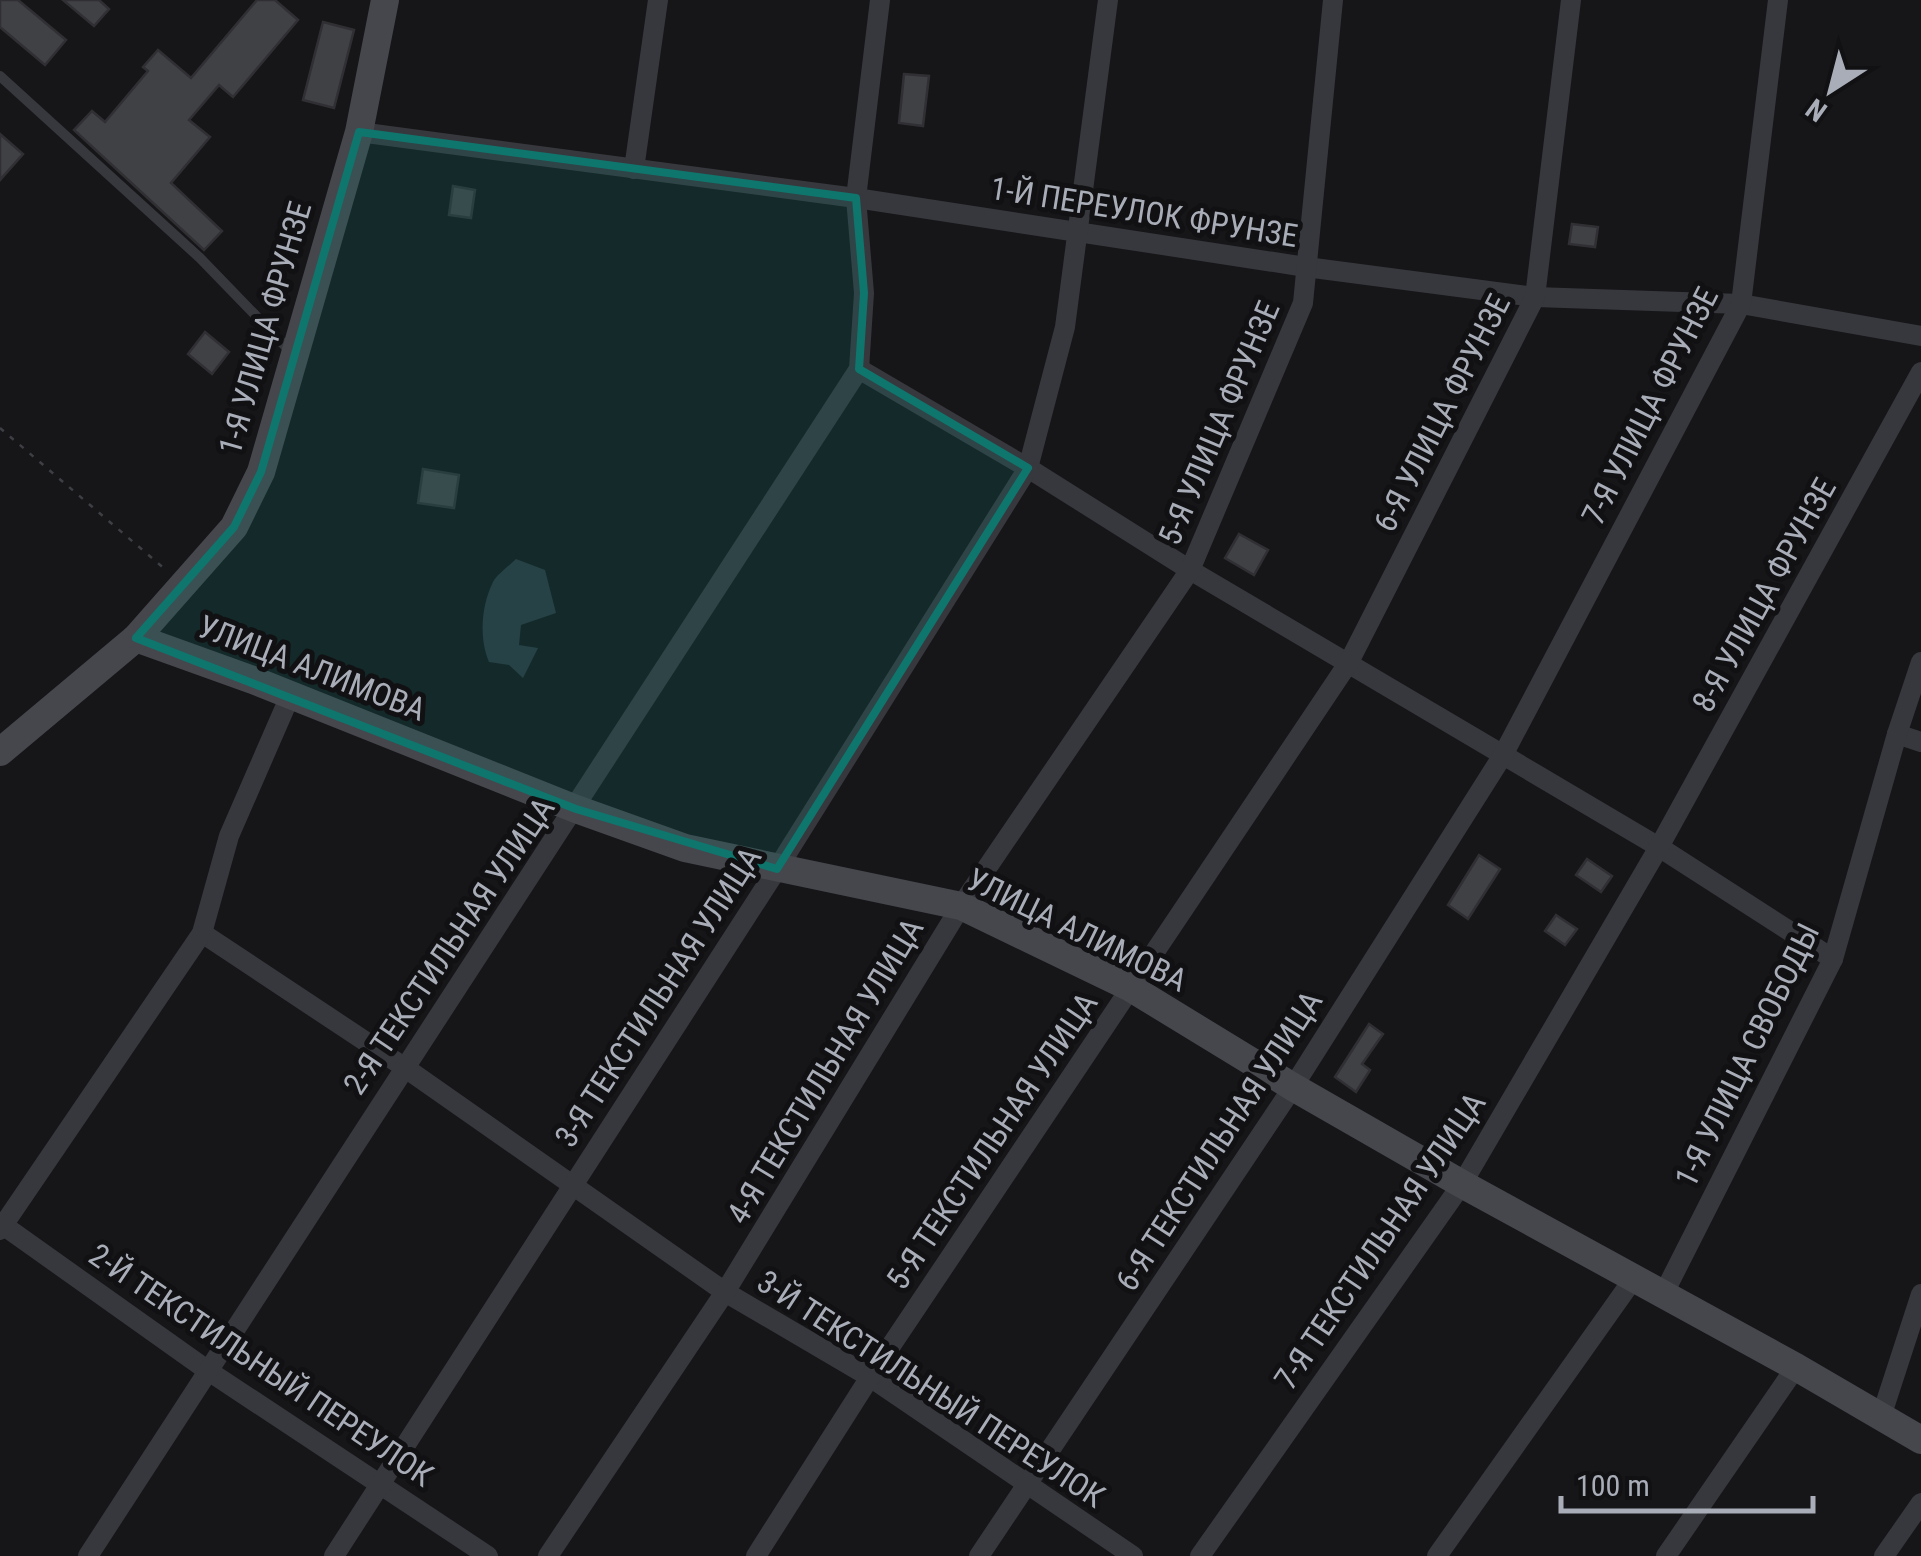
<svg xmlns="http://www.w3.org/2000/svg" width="1921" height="1556" font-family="'Roboto Condensed',sans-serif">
<rect width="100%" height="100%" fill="#161618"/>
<path fill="#2c353c" d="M516,559L545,570L556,613L521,625L519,645L538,648L523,678L509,665L489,662C479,639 481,606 493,582C497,574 509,566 516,559Z"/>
<g fill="#404145" stroke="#303034" stroke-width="2.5">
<path d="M0,0H18L66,40L45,65L0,27Z"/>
<path d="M63,0H99L109,9L94,26Z"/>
<path d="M257,0H275L298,20L233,97L219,85L189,120L210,137L171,183L222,231L204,250L74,130L92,111L105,122L148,71L143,67L158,50L191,78Z"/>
<path d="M323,22L354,30L334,108L303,100Z"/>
<path d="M904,74L929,76L923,126L899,123Z"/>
<path d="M0,134L23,154L0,180Z"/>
<path d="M453,186L475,190L471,218L449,215Z"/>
<path d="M1572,224L1598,227L1595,247L1569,244Z"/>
<path d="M205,332L229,352L212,374L188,354Z"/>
<path d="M423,469L459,475L454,508L418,503Z"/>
<path d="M1239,534L1268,550L1254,575L1225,558Z"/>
<path d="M1479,855L1500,869L1468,919L1448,905Z"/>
<path d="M1587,859L1612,876L1601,892L1576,875Z"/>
<path d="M1556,915L1577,929L1565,945L1545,931Z"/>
<path d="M1369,1024L1383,1034L1362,1064L1370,1070L1356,1092L1335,1077Z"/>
</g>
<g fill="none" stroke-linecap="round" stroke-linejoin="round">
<path stroke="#3d3f44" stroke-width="2.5" stroke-dasharray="5 8" stroke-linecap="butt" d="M0,428L166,570"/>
<path stroke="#37383d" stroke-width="10" d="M0,76L200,258L290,351"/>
<g stroke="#37383d" stroke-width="20">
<path d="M359,132L856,198L1306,267L1535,297L1741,304L1921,336"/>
<path d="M634,169L658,0"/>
<path d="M859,369L1028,468L1190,570L1659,847L1833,959"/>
<path d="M1897,734L1921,742"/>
<path d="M202,933L404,1067L725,1292L870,1377L1133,1556"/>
<path d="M0,1223L207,1370L488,1556"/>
<path d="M0,1230L202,933L229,836L290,696"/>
<path d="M1663,1295L1833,959L1897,734L1921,662"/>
<path d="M1881,1417L1921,1294"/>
<path d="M88,1556L859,369L864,293L856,198L880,0"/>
<path d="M334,1556L777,869L1028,468L1065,327L1108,0"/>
<path d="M548,1556L725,1292L961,906L1190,570L1303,303L1333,0"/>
<path d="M756,1556L870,1377L1349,662L1535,297L1571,0"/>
<path d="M979,1556L1293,1087L1503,755L1741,304L1778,0"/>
<path d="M1200,1556L1462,1184L1659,847L1921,372"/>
<path d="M1437,1556L1634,1278"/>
<path d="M1666,1556L1796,1367"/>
<path d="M1884,1556L1921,1503"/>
</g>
<g stroke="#45474d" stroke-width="28">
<path d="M136,638L253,680L576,809L685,848L961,906L1131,988L1293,1087L1462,1184L1796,1367L1921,1440"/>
<path d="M0,752L136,638L234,527L261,472L359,132L385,0"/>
</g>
</g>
<path fill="#0f766e" fill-opacity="0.2" stroke="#0f766e" stroke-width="8" stroke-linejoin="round" d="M359,132L856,198L864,293L859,369L1028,468L777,869L576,809L136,638L234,527L261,472Z"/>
<g text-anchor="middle" stroke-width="10" stroke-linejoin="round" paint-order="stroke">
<g font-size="32" fill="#a8adb8" stroke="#111113">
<text transform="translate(1144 212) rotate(9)" y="11">1-Й ПЕРЕУЛОК ФРУНЗЕ</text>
<text transform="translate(265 328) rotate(-74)" y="11">1-Я УЛИЦА ФРУНЗЕ</text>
<text transform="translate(1650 406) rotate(-63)" y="11">7-Я УЛИЦА ФРУНЗЕ</text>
<text transform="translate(1442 413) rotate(-63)" y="11">6-Я УЛИЦА ФРУНЗЕ</text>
<text transform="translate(1219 423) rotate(-67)" y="11">5-Я УЛИЦА ФРУНЗЕ</text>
<text transform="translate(1764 595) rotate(-61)" y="11">8-Я УЛИЦА ФРУНЗЕ</text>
<text transform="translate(312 668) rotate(21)" y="11">УЛИЦА АЛИМОВА</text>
<text transform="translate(1077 930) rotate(26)" y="11">УЛИЦА АЛИМОВА</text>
<text transform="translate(449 946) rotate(-56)" y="11">2-Я ТЕКСТИЛЬНАЯ УЛИЦА</text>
<text transform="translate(658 997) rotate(-57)" y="11">3-Я ТЕКСТИЛЬНАЯ УЛИЦА</text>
<text transform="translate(1747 1055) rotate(-64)" y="11">1-Я УЛИЦА СВОБОДЫ</text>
<text transform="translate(825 1071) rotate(-59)" y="11">4-Я ТЕКСТИЛЬНАЯ УЛИЦА</text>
<text transform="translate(992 1141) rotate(-56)" y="11">5-Я ТЕКСТИЛЬНАЯ УЛИЦА</text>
<text transform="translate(1219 1141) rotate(-57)" y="11">6-Я ТЕКСТИЛЬНАЯ УЛИЦА</text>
<text transform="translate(1380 1241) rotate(-56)" y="11">7-Я ТЕКСТИЛЬНАЯ УЛИЦА</text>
<text transform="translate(261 1365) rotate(34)" y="11">2-Й ТЕКСТИЛЬНЫЙ ПЕРЕУЛОК</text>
<text transform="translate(931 1389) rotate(33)" y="11">3-Й ТЕКСТИЛЬНЫЙ ПЕРЕУЛОК</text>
</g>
</g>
<g transform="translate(1831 90) rotate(216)" stroke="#111113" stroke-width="8" paint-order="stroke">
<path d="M0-8L18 38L0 25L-18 38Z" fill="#a8adb8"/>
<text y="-15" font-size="28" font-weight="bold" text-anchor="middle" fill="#a8adb8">N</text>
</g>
<path d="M1561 1496v15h252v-15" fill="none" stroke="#a8adb8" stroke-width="5"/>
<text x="1576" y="1496" font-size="30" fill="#a8adb8" stroke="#111113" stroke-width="8" paint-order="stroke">100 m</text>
</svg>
